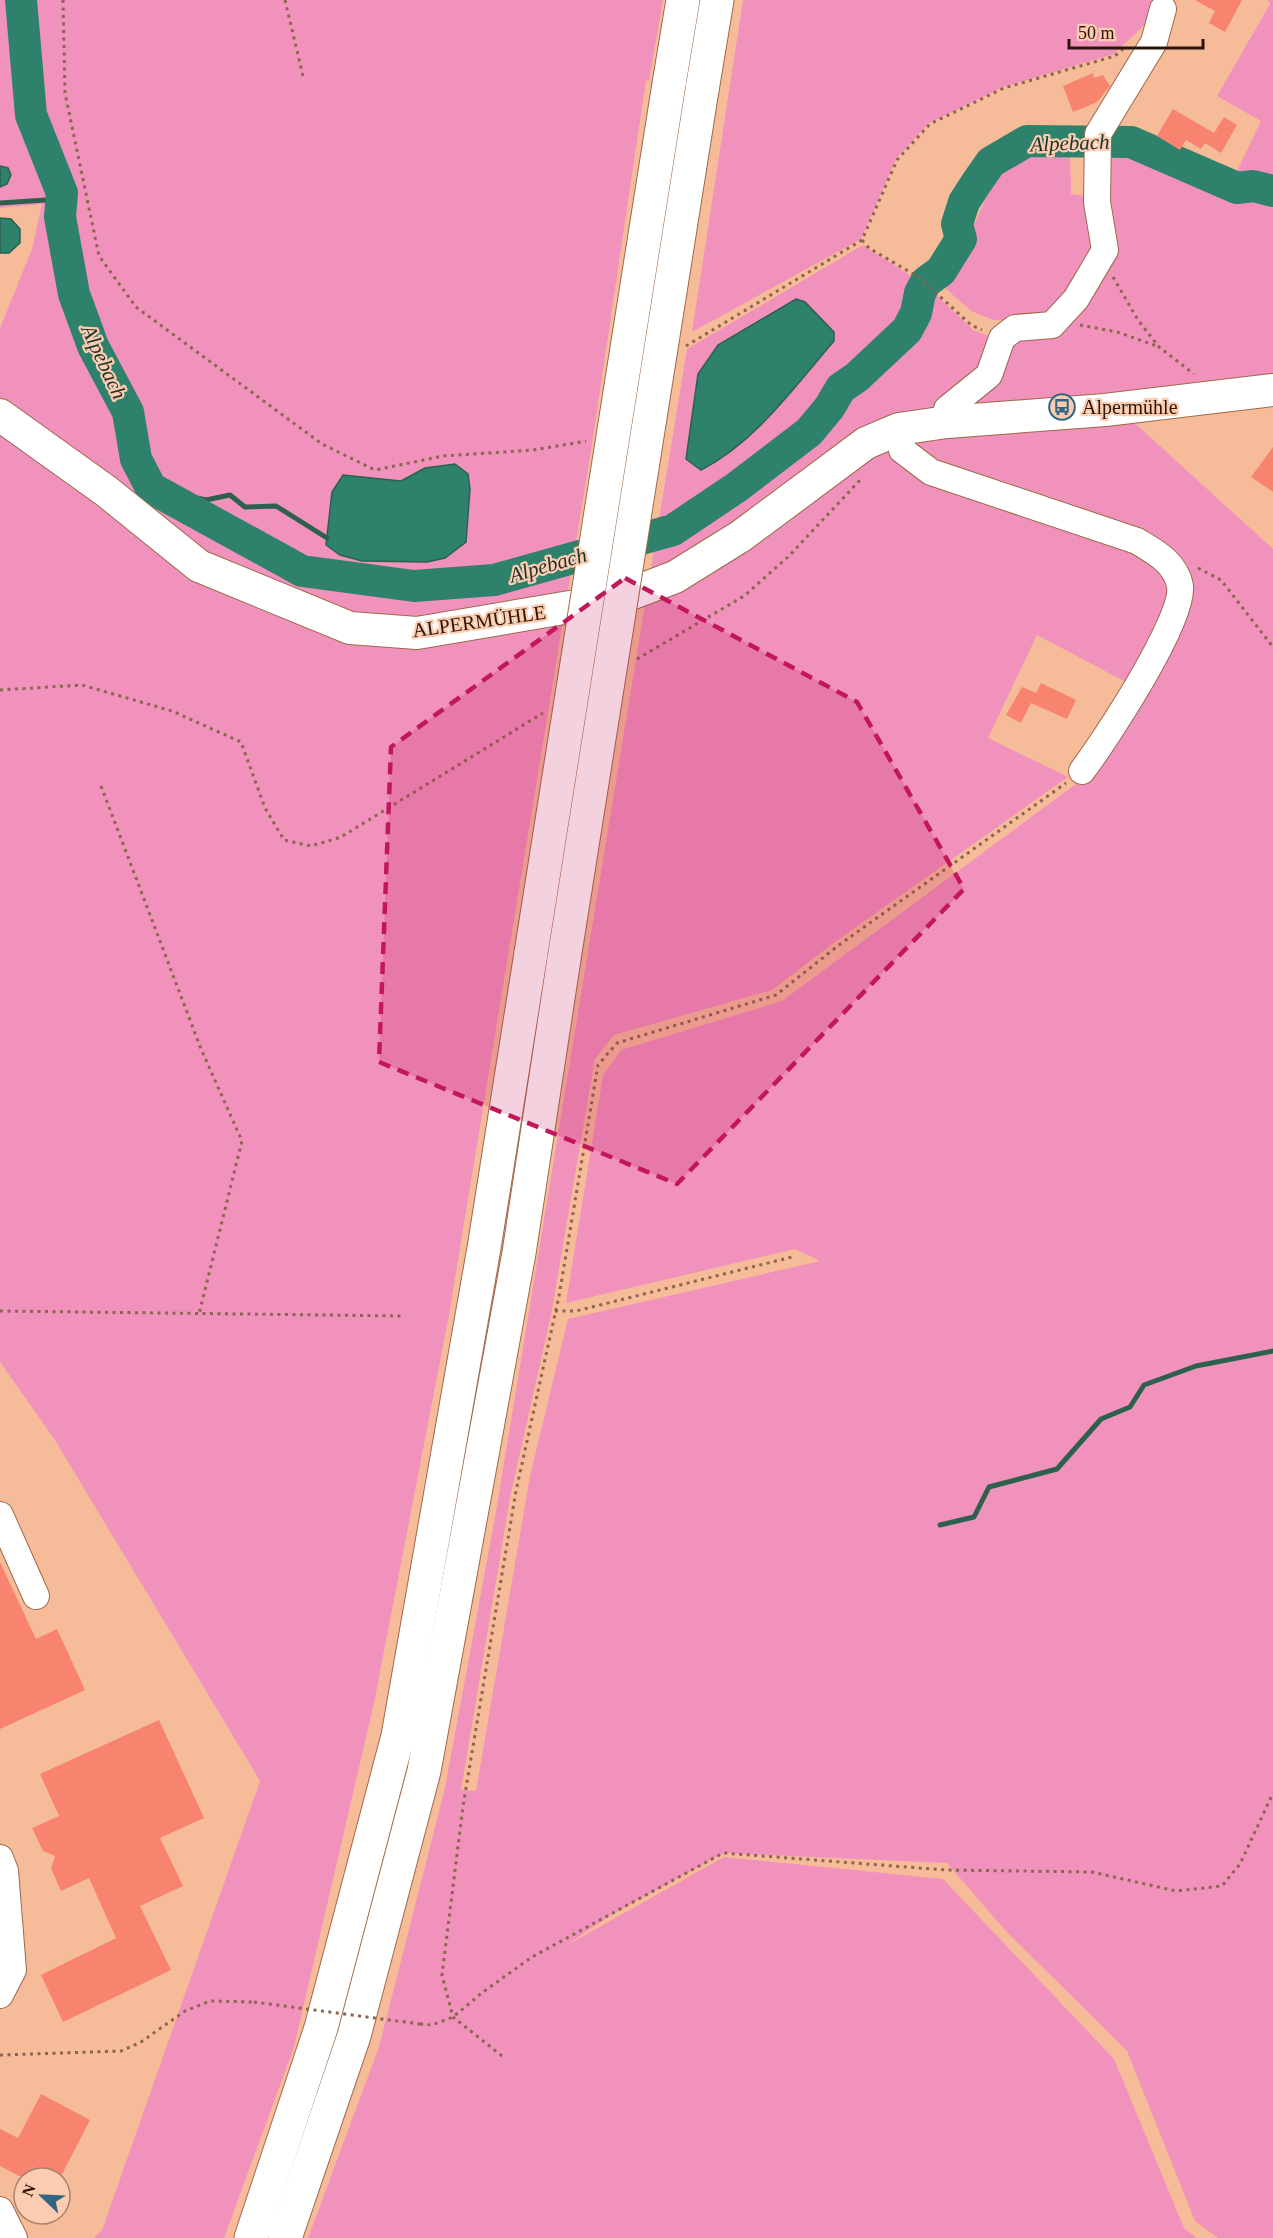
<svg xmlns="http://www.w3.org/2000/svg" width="1273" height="2238" font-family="'Times New Roman',serif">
<rect width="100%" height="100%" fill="#f6bc9a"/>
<g fill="#f192bd" fill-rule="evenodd">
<path d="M0,0H663L649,81L646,80L591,451L449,1315L374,1703L294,2047L224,2238H94L102,2230L260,1781L55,1440L0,1362V328L32,249L42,204L0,208Z"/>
<path d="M743,0H1162V8L1114,54L1003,87L929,123L896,159L861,239L692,332Z"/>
<path d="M1268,0H1273V396L1127,416L1273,549V2238H1218L1195,2221L1127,2051L1004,1929L947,1863L724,1853L611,1915L562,1948L724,1857L943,1879L1114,2059L1184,2228L1197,2238H308L379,2047L445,1788L497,1506L687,349L863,245L927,286L973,330L998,340L952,429L1006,339L1056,327L1111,263L1099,153L1135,150L1225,196L1261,121L1217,96L1270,4ZM1037,635L1137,688L1084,778L782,1001L621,1050L603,1075L566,1303L795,1249L820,1261L568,1319L530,1476L476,1791L461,1790L510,1498L551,1315L595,1059L614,1035L772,990L835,942L1068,777L988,738Z"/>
<path d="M1070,151L1071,194L1092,197L1103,248L1050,322L993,320L971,311L946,289L996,175L1029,152Z"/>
</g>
<g fill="#2e816b" stroke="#2d614d" stroke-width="1.5">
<path d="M0,166L8,168L11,175L7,184L0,187Z"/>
<path d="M0,218L11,219L20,229V243L9,253H0Z"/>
<path d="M796,299L805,302L834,332V341C795,386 756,442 701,470L686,459L698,374L718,345Z"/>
<path d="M455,464L468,474L470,489L466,542L445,558L427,562L362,561L340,555L326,545L332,492L343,475L401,481L425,468Z"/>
</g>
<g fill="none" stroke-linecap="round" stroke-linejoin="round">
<g stroke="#2d614d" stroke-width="5">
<path d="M0,203L46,200L61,209"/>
<path d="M168,498L179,494L206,500L230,495L245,507L276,506L327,538"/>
<path d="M940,1525L974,1517L989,1487L1057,1469L1101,1419L1130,1407L1144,1385L1196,1366L1273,1351"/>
</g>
<path stroke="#2e816b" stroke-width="32" d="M21,0L31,115L62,193L60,217L74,294L93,346L128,412L136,459L151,488L302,571L414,586L494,580L673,530L737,487L809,432L829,408L841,388L857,377L907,330L916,313L920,293L926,282L941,271L961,239L957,224L964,202L977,182L991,162L1027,141L1131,142L1237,188L1253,186L1273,191"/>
</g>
<g fill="#f8836e">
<path d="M1195,0H1242L1225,32L1209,23L1215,11Z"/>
<path d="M1093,73L1094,78L1103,75L1110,86L1097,102L1073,112L1063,86Z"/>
<path d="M1173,109L1214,133L1224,117L1237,125L1221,153L1205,143L1201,149L1186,140L1180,150L1157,136Z"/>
<path d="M1273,447V492L1251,477Z"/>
<path d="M1041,683L1076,700L1067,719L1031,703L1021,723L1006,715L1022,687L1036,693Z"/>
<path d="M0,1562L36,1639L57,1629L85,1690L0,1729Z"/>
<path d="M159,1720L204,1818L160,1838L183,1886L140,1906L171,1970L63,2022L41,1975L116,1938L89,1878L61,1891L51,1868L55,1856L43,1851L32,1828L59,1816L40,1774Z"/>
<path d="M41,2094L90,2120L60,2178H23L0,2166V2129L18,2138Z"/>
</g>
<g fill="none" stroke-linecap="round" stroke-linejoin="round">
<g stroke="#9e6949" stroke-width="28">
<g id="minor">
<path d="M947,422V409L989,375L1002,338L1015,328L1052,325L1076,299L1105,250L1097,202L1098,134L1154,42L1163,9"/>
<path d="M899,429L902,450L931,472L1137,541C1155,552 1176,563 1180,586C1185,619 1104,742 1082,771"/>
<path d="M0,1515L36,1596"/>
<path d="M0,1858L5,1871L13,1970L0,1995"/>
<path d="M0,2210L14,2238"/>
</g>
</g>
<g stroke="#9e6949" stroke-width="34">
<path id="major" d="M0,415L106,491L199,566L350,628L417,633L617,599L675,577L741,536L866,443L899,429L947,422L1105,410L1273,390"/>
</g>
<g stroke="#9e6949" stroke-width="35">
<g id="highway">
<path d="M669,84L683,0"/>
<path d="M702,90L717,0"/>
<path d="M251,2238L321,2028L398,1736L484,1248L531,953"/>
<path d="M285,2238L354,2036L424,1771L519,1253L564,959"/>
</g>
</g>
<g stroke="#8b654e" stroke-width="3" stroke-dasharray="3 4.5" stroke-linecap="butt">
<path d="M63,0L65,93L99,256L136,307L322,444L375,470L443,456L533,450L586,441"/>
<path d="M285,0L303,76"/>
<path d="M862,240L869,248L920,278L971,325L982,330"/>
<path d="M1113,277L1138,320L1159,347L1194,374"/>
<path d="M1080,325L1117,332L1157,346"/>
<path d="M686,346L862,240L897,160L930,124L1004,88L1115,56L1124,48"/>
<path d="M1198,568L1221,580L1273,647"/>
<path d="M637,659L744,596L788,557L862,478"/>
<path d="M0,690L82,685L172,711L241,742L265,808L284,840L311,846L341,837L543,713"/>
<path d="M101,786L201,1049L242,1141L199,1314"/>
<path d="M0,1311L404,1316"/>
<path d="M555,1311H576L792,1257"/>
<path d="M420,2024L432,2025L453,2017L483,1992L532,1957L723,1853L946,1870L1092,1872L1176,1891L1222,1886L1240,1864L1273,1793"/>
<path d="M0,2055L121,2051L141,2042L185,2011L210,2001L254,2002"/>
<path d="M502,2056L453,2017L442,1975L463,1806L516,1491L559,1296L598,1065L617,1043L776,995L839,945L1066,783"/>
</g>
<use href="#minor" stroke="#fff" stroke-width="26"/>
<use href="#major" stroke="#fff" stroke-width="32"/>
<use href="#highway" stroke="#fff" stroke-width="33"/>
<g stroke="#9e6949" stroke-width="35" stroke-linecap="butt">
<g id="highway-bridge">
<path d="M531,953L669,84"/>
<path d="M564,959L702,90"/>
</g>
</g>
<path stroke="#8b654e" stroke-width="3" stroke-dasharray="3 4.5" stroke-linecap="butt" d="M254,2002L420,2024"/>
<use href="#highway-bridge" stroke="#fff" stroke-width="33"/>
</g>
<path fill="#c2185b" fill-opacity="0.2" stroke="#c2185b" stroke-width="4.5" stroke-dasharray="12 8" stroke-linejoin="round" d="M625,578L857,702L964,889L677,1184L379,1062L391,747Z"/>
<defs>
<g id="bus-ring" transform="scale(1.35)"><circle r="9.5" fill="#fcccb1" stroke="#2f6781" stroke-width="1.5"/><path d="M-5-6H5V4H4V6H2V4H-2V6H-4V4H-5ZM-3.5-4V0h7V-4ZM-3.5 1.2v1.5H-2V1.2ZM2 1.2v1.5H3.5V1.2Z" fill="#2f6781"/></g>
</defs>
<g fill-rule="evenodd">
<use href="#bus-ring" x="1062" y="407"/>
</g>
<g text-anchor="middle" stroke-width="4.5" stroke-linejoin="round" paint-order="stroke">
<g font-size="20" fill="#2a1508" stroke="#fcccb1" text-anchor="start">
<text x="1082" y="414">Alpermühle</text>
</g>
<g font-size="20" fill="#2a1508" stroke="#fcccb1">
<text transform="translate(479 621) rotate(-8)" y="7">ALPERMÜHLE</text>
</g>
<g font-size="21" font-style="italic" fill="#183129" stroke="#fcccb1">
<text transform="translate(1070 143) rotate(-2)" y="7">Alpebach</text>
<text transform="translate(104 362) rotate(65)" y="7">Alpebach</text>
<text transform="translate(548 565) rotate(-16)" y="7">Alpebach</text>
</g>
</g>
<g transform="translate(42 2196) rotate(293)"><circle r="28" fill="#fcccb1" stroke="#a8836d" stroke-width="1.5"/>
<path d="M0-4.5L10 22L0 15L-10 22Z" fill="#2f6781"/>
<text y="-9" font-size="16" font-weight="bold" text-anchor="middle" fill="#2a1508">N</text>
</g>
<path d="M1069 39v9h134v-9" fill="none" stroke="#2a1508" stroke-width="3"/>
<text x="1078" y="39" font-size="18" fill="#2a1508" stroke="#fcccb1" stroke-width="4.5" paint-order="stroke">50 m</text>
</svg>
